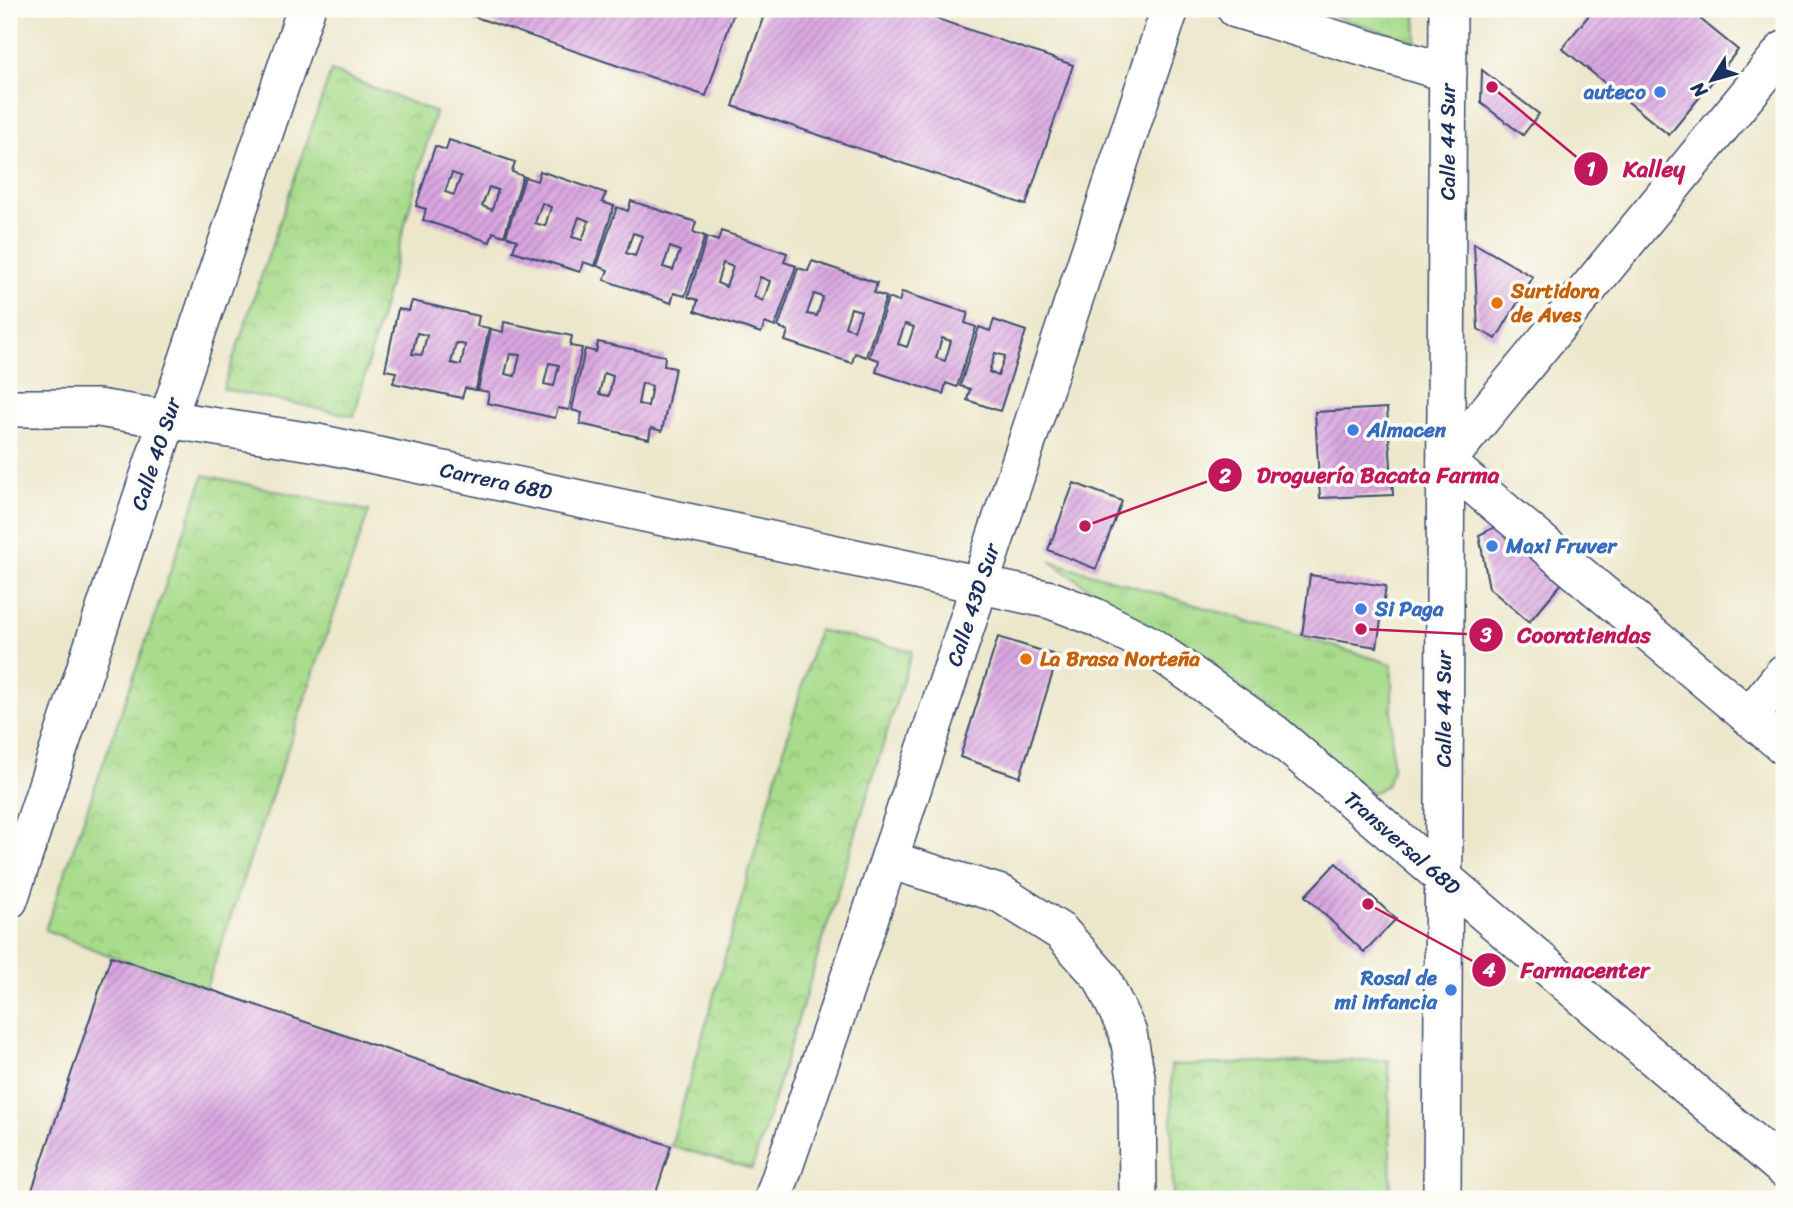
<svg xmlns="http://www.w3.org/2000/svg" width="1793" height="1208" font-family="Sriracha,sans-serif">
<defs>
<pattern id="grass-tufts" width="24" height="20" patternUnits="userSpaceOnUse" patternTransform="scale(1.75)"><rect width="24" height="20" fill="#a8db8b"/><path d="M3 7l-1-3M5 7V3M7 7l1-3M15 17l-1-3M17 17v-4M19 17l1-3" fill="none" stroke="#90bc7a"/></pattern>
<pattern id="park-crowns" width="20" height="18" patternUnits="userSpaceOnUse" patternTransform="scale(1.75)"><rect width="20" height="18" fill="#a8db8b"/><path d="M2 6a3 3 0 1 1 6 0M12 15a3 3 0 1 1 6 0" fill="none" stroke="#90bc7a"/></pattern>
<pattern id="building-hatch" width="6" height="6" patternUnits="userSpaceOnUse" patternTransform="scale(1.75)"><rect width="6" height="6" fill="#daa6e0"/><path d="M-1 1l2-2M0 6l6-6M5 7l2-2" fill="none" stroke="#b088b9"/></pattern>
</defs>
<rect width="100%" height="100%" fill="#fdfcf7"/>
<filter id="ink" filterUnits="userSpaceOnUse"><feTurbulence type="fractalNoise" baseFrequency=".0143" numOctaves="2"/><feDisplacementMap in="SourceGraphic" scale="14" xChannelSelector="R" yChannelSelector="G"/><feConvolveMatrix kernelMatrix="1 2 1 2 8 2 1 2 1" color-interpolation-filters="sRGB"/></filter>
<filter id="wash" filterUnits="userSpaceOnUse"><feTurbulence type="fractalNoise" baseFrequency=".00686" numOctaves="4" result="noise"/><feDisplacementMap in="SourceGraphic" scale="28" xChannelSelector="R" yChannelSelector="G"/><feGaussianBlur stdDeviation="1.57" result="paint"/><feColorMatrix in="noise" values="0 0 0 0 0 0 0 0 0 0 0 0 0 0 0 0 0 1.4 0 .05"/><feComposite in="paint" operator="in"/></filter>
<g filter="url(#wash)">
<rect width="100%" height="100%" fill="#ece7cb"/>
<path fill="url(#grass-tufts)" stroke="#628574" stroke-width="2" d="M1050,561L1392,664V771L1387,785L1372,793L1208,665L1116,607Z"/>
<g fill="url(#park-crowns)" stroke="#628574" stroke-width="2">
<path d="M1313,9H1416L1417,43Z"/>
<path d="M331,71L435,112L354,416L223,389Z"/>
<path d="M204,475L369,511L206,988L111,956L45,930Z"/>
<path d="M818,630L912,651L752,1169L671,1146Z"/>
<path d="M1389,1060L1391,1199H1173L1171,1065Z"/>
</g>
<g id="blocks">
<g fill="url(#building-hatch)" fill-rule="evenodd">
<path d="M452,9H735L706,96Z"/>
<path d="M766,9H908L1073,65L1026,205L733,106Z"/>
<path d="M1594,9H1688L1738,50L1669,135L1562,48Z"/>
<path d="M1482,70L1539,114L1523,135L1481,103Z"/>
<path d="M449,140L515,162L512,172L523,176L504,236L493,232L490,242L423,220L426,209L416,206L435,146L446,150ZM452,173L461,176L454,195L445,192ZM489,187L498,190L492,210L482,206Z"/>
<path d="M540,171L606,193L602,202L614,206L595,266L583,262L580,272L513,251L517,240L506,236L525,177L537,181ZM542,203L551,207L545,226L535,223ZM579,217L589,221L582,240L572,237Z"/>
<path d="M631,201L696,222L693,232L705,236L685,296L674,293L671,303L604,280L608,270L597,266L617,207L628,211ZM633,233L642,236L635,256L626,253ZM670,247L680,251L673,270L663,267Z"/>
<path d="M721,231L787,253L784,262L796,266L775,327L765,323L761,333L695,311L698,300L688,297L707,237L718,241ZM723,263L733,267L726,287L717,283ZM760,277L770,281L763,301L754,297Z"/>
<path d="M1474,243L1533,277L1496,339L1478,329Z"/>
<path d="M812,261L877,283L874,293L886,297L866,357L855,353L852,363L785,341L788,331L778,327L798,268L808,271ZM814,294L823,297L817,316L807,314ZM851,308L861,311L854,330L845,327Z"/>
<path d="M902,292L968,313L965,323L976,327L957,387L946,383L943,394L876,372L879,360L869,357L888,298L899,302ZM905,324L914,327L907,347L898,344ZM942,338L951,341L945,361L936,358Z"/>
<path d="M412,301L479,316L477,326L489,328L476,390L465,388L462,398L393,383L396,372L385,370L398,309L409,311ZM417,333L427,335L422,355L412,354ZM456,343L465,345L461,365L451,363Z"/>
<path d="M994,320L1026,331L1000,411L967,400L970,389L960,386L979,327L990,331ZM995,353L1005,356L998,376L989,372Z"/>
<path d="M504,322L572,336L570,346L582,348L569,410L558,408L555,418L487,403L489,392L478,390L491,329L503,332ZM510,354L520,355L515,376L505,374ZM549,363L559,365L554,386L544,384Z"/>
<path d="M598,342L665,356L664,366L675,368L662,431L651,428L649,439L580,424L582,413L572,410L585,349L596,352ZM604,373L613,376L609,396L599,394ZM642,383L652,386L648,406L638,404Z"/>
<path d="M1387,408L1393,495L1320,498L1315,412Z"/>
<path d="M1074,483L1122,501L1096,569L1048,550Z"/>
<path d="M1495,527L1562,583L1529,622L1489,588L1479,535Z"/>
<path d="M1310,575L1386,586L1377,647L1302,635Z"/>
<path d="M998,637L1058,656L1020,777L960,757Z"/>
<path d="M1336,863L1396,919L1364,952L1305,896Z"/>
<path d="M111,956L671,1146L654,1199H29Z"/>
</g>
</g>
</g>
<g filter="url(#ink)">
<use href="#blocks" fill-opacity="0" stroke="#3a4b6e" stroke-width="2"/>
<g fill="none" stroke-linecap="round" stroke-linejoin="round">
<g stroke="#3a4b6e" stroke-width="40">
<g id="minor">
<path d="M1236,9L1448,73"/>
<path d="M9,408H98L318,443L1051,600L1095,617L1148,644L1274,733L1784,1169"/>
<path d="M1446,462L1784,50"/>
<path d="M1446,462L1784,746"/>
<path d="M1749,717L1784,673"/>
<path d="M889,860L1001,894L1061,932L1102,978L1128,1033L1137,1082L1138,1199"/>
<path d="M9,900L168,418L306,9"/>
<path d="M773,1199L863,938L1170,9"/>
<path d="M1442,1199L1448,9"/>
</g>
</g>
<use href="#minor" stroke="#fff" stroke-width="37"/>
</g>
</g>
<g fill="#3f7fe0" stroke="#fdfcf7" stroke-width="2.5">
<circle cx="1660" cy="92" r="7"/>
<circle cx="1353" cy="430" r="7"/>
<circle cx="1492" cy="546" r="7"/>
<circle cx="1361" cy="609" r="7"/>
<circle cx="1451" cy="990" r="7"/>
</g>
<g fill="#e8710a" stroke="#fdfcf7" stroke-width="2.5">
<circle cx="1497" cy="303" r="7"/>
<circle cx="1026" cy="659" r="7"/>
</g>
<g text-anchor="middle" stroke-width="7" stroke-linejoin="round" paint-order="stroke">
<g font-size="21" font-weight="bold" fill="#366cbe" stroke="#fdfcf7" text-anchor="start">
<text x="1646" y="99" text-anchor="end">auteco</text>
<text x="1367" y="437">Almacen</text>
<text x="1506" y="553">Maxi Fruver</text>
<text x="1375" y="616">Si Paga</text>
<text x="1437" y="985" text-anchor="end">Rosal de<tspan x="1437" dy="24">mi infancia</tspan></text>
</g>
<g font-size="21" fill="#1b2f5e" stroke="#fdfcf7">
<text transform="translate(1448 142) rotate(-90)" y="7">Calle 44 Sur</text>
<text transform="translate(156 454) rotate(-72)" y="7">Calle 40 Sur</text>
<text transform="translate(496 481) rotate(12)" y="7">Carrera 68D</text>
<text transform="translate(973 605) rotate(-72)" y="7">Calle 43D Sur</text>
<text transform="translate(1444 709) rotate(-90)" y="7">Calle 44 Sur</text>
<text transform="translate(1402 843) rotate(41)" y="7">Transversal 68D</text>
</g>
<g font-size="21" font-weight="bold" fill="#c56008" stroke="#fdfcf7" text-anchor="start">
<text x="1511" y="298">Surtidora<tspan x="1511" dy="24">de Aves</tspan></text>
<text x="1040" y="666">La Brasa Norteña</text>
</g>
</g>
<path fill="none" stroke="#c2185b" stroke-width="2.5" d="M1492 87L1591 169M1085 526L1225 475M1361 629L1486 635M1368 904L1489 970"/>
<g fill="#c2185b" stroke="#fdfcf7" stroke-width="2.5">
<circle cx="1492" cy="87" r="7"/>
<circle cx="1085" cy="526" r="7"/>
<circle cx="1361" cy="629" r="7"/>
<circle cx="1368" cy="904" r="7"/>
<circle cx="1591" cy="169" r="18"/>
<circle cx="1225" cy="475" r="18"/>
<circle cx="1486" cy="635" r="18"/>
<circle cx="1489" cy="970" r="18"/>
</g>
<g font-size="21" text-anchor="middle" font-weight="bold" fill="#fff">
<text x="1591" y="176">1</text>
<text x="1225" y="483">2</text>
<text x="1486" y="642">3</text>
<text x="1489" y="977">4</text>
</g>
<g font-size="23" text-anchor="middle" font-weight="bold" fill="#c2185b" stroke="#fdfcf7" stroke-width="7" stroke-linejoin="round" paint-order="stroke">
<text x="1654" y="177">Kalley</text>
<text x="1378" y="483">Droguería Bacata Farma</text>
<text x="1584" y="643">Cooratiendas</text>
<text x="1585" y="978">Farmacenter</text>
</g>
<rect width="1793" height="1208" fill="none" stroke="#fdfcf7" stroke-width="35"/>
<g transform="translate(1712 80) rotate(233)" stroke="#fdfcf7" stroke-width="5" paint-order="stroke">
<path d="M0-5L12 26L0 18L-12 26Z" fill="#1b2f5e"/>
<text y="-10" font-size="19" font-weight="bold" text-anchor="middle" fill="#1b2f5e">N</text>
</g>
</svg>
